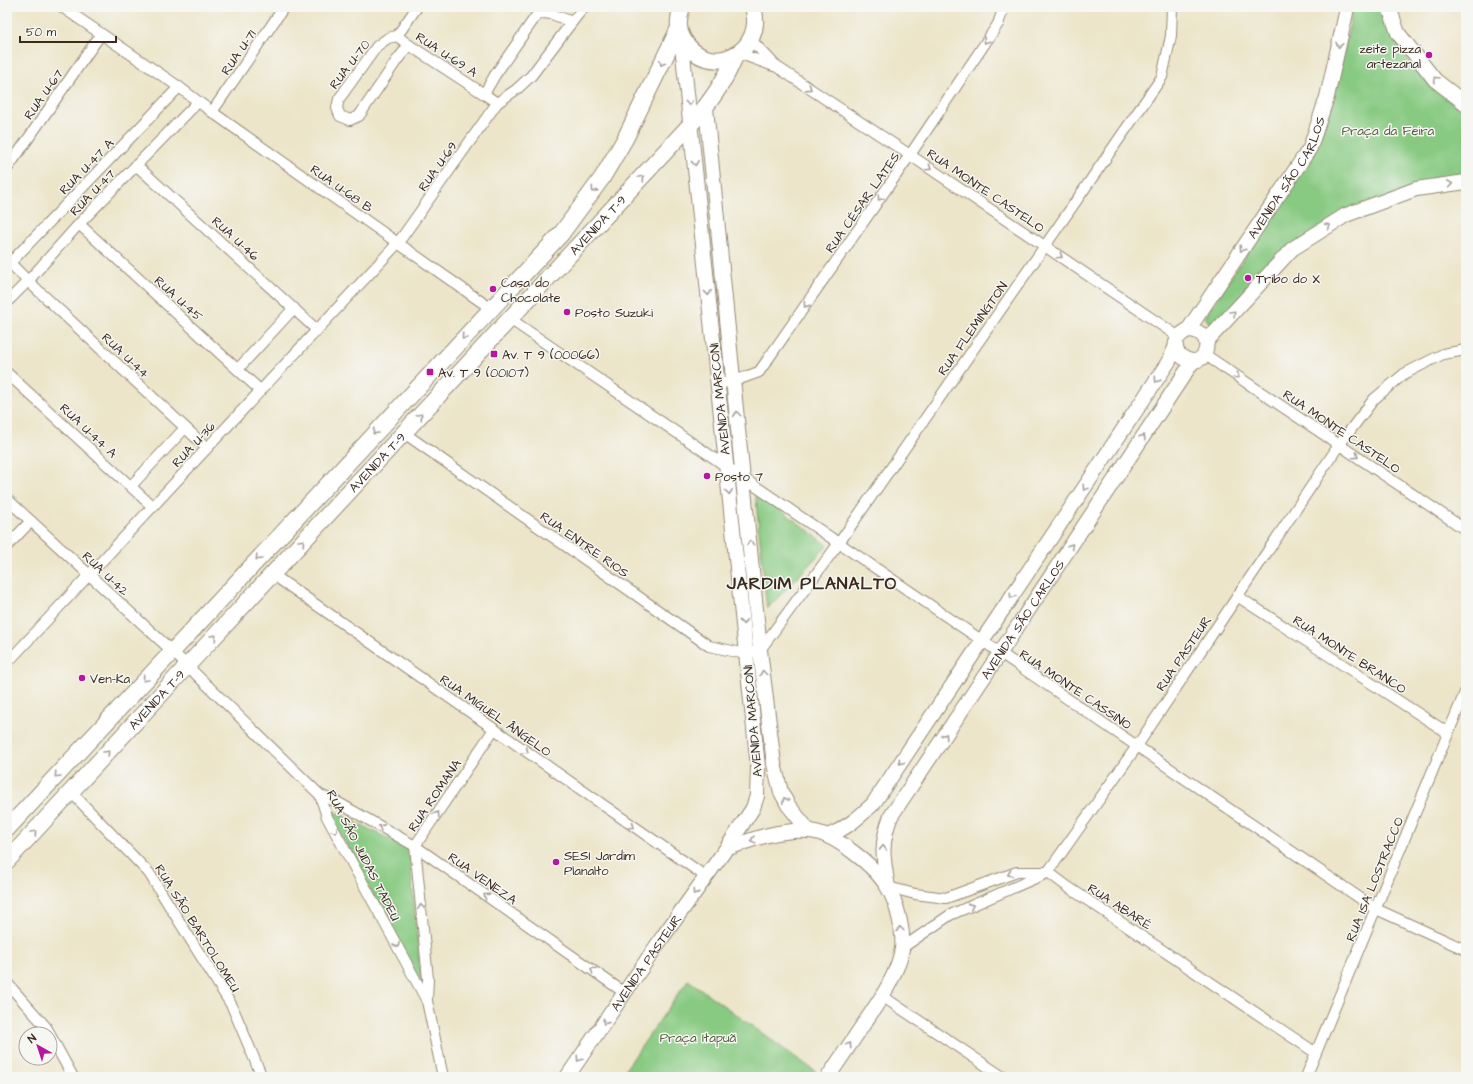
<svg xmlns="http://www.w3.org/2000/svg" width="1473" height="1084" font-family="'Architects Daughter',sans-serif">
<rect width="100%" height="100%" fill="#f6f6f2"/>
<filter id="ink" filterUnits="userSpaceOnUse"><feTurbulence type="fractalNoise" baseFrequency=".025" numOctaves="2"/><feDisplacementMap in="SourceGraphic" scale="8" xChannelSelector="R" yChannelSelector="G"/><feConvolveMatrix kernelMatrix="1 2 1 2 8 2 1 2 1" color-interpolation-filters="sRGB"/></filter>
<filter id="wash" filterUnits="userSpaceOnUse"><feTurbulence type="fractalNoise" baseFrequency=".012" numOctaves="4" result="noise"/><feDisplacementMap in="SourceGraphic" scale="16" xChannelSelector="R" yChannelSelector="G"/><feGaussianBlur stdDeviation="0.9" result="paint"/><feColorMatrix in="noise" values="0 0 0 0 0 0 0 0 0 0 0 0 0 0 0 0 0 1.4 0 .05"/><feComposite in="paint" operator="in"/></filter>
<g filter="url(#wash)">
<rect width="100%" height="100%" fill="#ece5c9"/>
<g fill="#89ca83" stroke="#627a50">
<path d="M1351,7H1383L1392,35L1432,88L1466,113V177L1344,211L1216,322L1209,323L1205,317L1313,153L1333,103L1352,13Z"/>
<path d="M755,491L828,545L767,609Z"/>
<path d="M327,808L409,849L422,989Z"/>
<path d="M688,980L816,1072L812,1077H635L625,1070Z"/>
</g>
</g>
<g filter="url(#ink)">
<g fill="none" stroke-linecap="round" stroke-linejoin="round">
<g stroke="#948874" stroke-width="12">
<g id="street">
<path d="M62,7L179,87L212,112L490,308"/>
<path d="M543,13L552,14L572,22L531,76L517,89L497,103L484,94L495,75L536,16Z"/>
<path d="M572,22L584,7"/>
<path d="M397,36L409,45L484,94"/>
<path d="M751,40L777,67L910,155L1179,337"/>
<path d="M409,45L397,60L359,116L350,120L340,116L337,108L339,99L377,46L388,38L397,36L417,7"/>
<path d="M738,53L774,66"/>
<path d="M212,112L284,7"/>
<path d="M136,165L317,330"/>
<path d="M7,169L101,34"/>
<path d="M79,224L261,391"/>
<path d="M7,260L28,281L207,448"/>
<path d="M10,263L179,87"/>
<path d="M7,302L28,281L79,224L198,102"/>
<path d="M510,319L1376,909L1466,950"/>
<path d="M1204,354L1466,530"/>
<path d="M238,369L294,308"/>
<path d="M7,373L153,507"/>
<path d="M717,384L734,381L759,372L910,155L998,24L1004,7"/>
<path d="M404,433L709,646L746,654L760,650L839,543L1162,77L1171,36L1172,7"/>
<path d="M131,486L185,428"/>
<path d="M7,499L172,651L320,795L327,817L427,1001L443,1077"/>
<path d="M7,546L31,521"/>
<path d="M272,574L705,876"/>
<path d="M1237,596L1448,733"/>
<path d="M7,663L398,243L497,103"/>
<path d="M71,792L149,873L232,1006L262,1077"/>
<path d="M320,795L337,802L415,846L625,993"/>
<path d="M1048,872L1137,746L1339,445L1374,399L1404,374L1443,354L1466,350"/>
<path d="M1048,872L1068,887L1316,1053"/>
<path d="M888,887L915,894L946,898L1017,872H1048"/>
<path d="M902,948L950,915L1045,874"/>
<path d="M7,983L46,1027L50,1034"/>
<path d="M882,996L1003,1077"/>
<path d="M427,1000L428,979L415,846L494,729"/>
<path d="M50,1035L73,1077"/>
<path d="M1306,1077L1466,690"/>
</g>
</g>
<g stroke="#948874" stroke-width="16">
<g id="secondary">
<path d="M1389,7L1398,33L1435,80L1466,104"/>
<path d="M706,108L760,650L774,764L781,792L788,805L809,831"/>
<path id="s1" d="M1188,330C1198,330 1209,336 1206,349C1200,378 1154,347 1188,330L1310,148L1327,97L1346,13V7"/>
<path d="M1206,342L1292,249L1346,215L1416,189L1466,182"/>
<path d="M828,836C847,828 858,818 873,804L1169,361L1176,346"/>
<path d="M726,849C752,839 780,829 809,831C833,832 876,867 888,888C897,903 904,931 902,949C897,976 880,1000 865,1022C853,1040 840,1059 828,1077"/>
<path id="s2" d="M888,887C883,858 880,844 891,816L1000,653L1193,361"/>
<path id="s3" d="M567,1077L664,935L726,849L753,808L757,796L758,767L681,36"/>
</g>
</g>
<g stroke="#948874" stroke-width="18">
<g id="primary">
<path d="M682,7C678,18 677,29 683,39C708,81 767,53 753,7"/>
<path d="M7,829L561,234L602,178L625,139L679,28"/>
<path id="s4" d="M7,861L187,666L691,124C709,104 725,82 735,56"/>
</g>
</g>
<use href="#street" stroke="#fff" stroke-width="10"/>
<use href="#secondary" stroke="#fff" stroke-width="14"/>
<use href="#primary" stroke="#fff" stroke-width="16"/>
</g>
<defs><path id="oneway-chevron" d="M-2-3.5L2.5 0L-2 3.5" fill="none" stroke-width="1.6" stroke-linecap="round" stroke-linejoin="round"/></defs>
<g stroke="#a79f9a">
<use href="#oneway-chevron" transform="translate(986 41) rotate(124)"/>
<use href="#oneway-chevron" transform="translate(1339 45) rotate(102)"/>
<use href="#oneway-chevron" transform="translate(662 63) rotate(116)"/>
<use href="#oneway-chevron" transform="translate(1436 79) rotate(-135)"/>
<use href="#oneway-chevron" transform="translate(809 88) rotate(33)"/>
<use href="#oneway-chevron" transform="translate(689 103) rotate(84)"/>
<use href="#oneway-chevron" transform="translate(695 163) rotate(84)"/>
<use href="#oneway-chevron" transform="translate(929 168) rotate(34)"/>
<use href="#oneway-chevron" transform="translate(642 178) rotate(-47)"/>
<use href="#oneway-chevron" transform="translate(1450 184) rotate(-8)"/>
<use href="#oneway-chevron" transform="translate(594 190) rotate(125)"/>
<use href="#oneway-chevron" transform="translate(880 198) rotate(125)"/>
<use href="#oneway-chevron" transform="translate(1328 226) rotate(-32)"/>
<use href="#oneway-chevron" transform="translate(1242 249) rotate(124)"/>
<use href="#oneway-chevron" transform="translate(1060 256) rotate(34)"/>
<use href="#oneway-chevron" transform="translate(708 293) rotate(84)"/>
<use href="#oneway-chevron" transform="translate(806 305) rotate(125)"/>
<use href="#oneway-chevron" transform="translate(1233 313) rotate(-47)"/>
<use href="#oneway-chevron" transform="translate(464 337) rotate(133)"/>
<use href="#oneway-chevron" transform="translate(1237 376) rotate(34)"/>
<use href="#oneway-chevron" transform="translate(1157 380) rotate(124)"/>
<use href="#oneway-chevron" transform="translate(737 414) rotate(-95)"/>
<use href="#oneway-chevron" transform="translate(420 416) rotate(-47)"/>
<use href="#oneway-chevron" transform="translate(375 432) rotate(133)"/>
<use href="#oneway-chevron" transform="translate(1143 437) rotate(-57)"/>
<use href="#oneway-chevron" transform="translate(1356 456) rotate(34)"/>
<use href="#oneway-chevron" transform="translate(1085 488) rotate(124)"/>
<use href="#oneway-chevron" transform="translate(729 492) rotate(84)"/>
<use href="#oneway-chevron" transform="translate(302 542) rotate(-47)"/>
<use href="#oneway-chevron" transform="translate(750 543) rotate(-95)"/>
<use href="#oneway-chevron" transform="translate(1071 546) rotate(-57)"/>
<use href="#oneway-chevron" transform="translate(258 558) rotate(133)"/>
<use href="#oneway-chevron" transform="translate(1012 596) rotate(124)"/>
<use href="#oneway-chevron" transform="translate(743 622) rotate(84)"/>
<use href="#oneway-chevron" transform="translate(214 637) rotate(-47)"/>
<use href="#oneway-chevron" transform="translate(763 673) rotate(-97)"/>
<use href="#oneway-chevron" transform="translate(145 679) rotate(133)"/>
<use href="#oneway-chevron" transform="translate(945 736) rotate(-56)"/>
<use href="#oneway-chevron" transform="translate(526 751) rotate(35)"/>
<use href="#oneway-chevron" transform="translate(107 753) rotate(-47)"/>
<use href="#oneway-chevron" transform="translate(901 762) rotate(124)"/>
<use href="#oneway-chevron" transform="translate(57 775) rotate(133)"/>
<use href="#oneway-chevron" transform="translate(785 800) rotate(-117)"/>
<use href="#oneway-chevron" transform="translate(437 814) rotate(-56)"/>
<use href="#oneway-chevron" transform="translate(632 826) rotate(35)"/>
<use href="#oneway-chevron" transform="translate(381 827) rotate(-151)"/>
<use href="#oneway-chevron" transform="translate(335 831) rotate(62)"/>
<use href="#oneway-chevron" transform="translate(34 833) rotate(-47)"/>
<use href="#oneway-chevron" transform="translate(753 840) rotate(165)"/>
<use href="#oneway-chevron" transform="translate(883 848) rotate(-88)"/>
<use href="#oneway-chevron" transform="translate(1010 874) rotate(160)"/>
<use href="#oneway-chevron" transform="translate(695 892) rotate(125)"/>
<use href="#oneway-chevron" transform="translate(486 896) rotate(-145)"/>
<use href="#oneway-chevron" transform="translate(971 906) rotate(-24)"/>
<use href="#oneway-chevron" transform="translate(421 907) rotate(-96)"/>
<use href="#oneway-chevron" transform="translate(900 929) rotate(-97)"/>
<use href="#oneway-chevron" transform="translate(397 945) rotate(62)"/>
<use href="#oneway-chevron" transform="translate(593 970) rotate(-145)"/>
<use href="#oneway-chevron" transform="translate(605 1022) rotate(125)"/>
<use href="#oneway-chevron" transform="translate(849 1045) rotate(-56)"/>
<use href="#oneway-chevron" transform="translate(579 1059) rotate(124)"/>
</g>
</g>
<g fill="#b5179e" stroke="#f6f6f2" stroke-width="1.5">
<circle cx="1429" cy="55" r="4"/>
<circle cx="1248" cy="278" r="4"/>
<circle cx="493" cy="289" r="4"/>
<circle cx="567" cy="312" r="4"/>
<rect x="490" y="350" width="8" height="8" rx="2"/>
<rect x="426" y="368" width="8" height="8" rx="2"/>
<circle cx="707" cy="476" r="4"/>
<circle cx="82" cy="678" r="4"/>
<circle cx="556" cy="862" r="4"/>
</g>
<g text-anchor="middle" stroke-width="3" stroke-linejoin="round" paint-order="stroke">
<g font-size="13" fill="#3b2a1e" stroke="#f6f6f2" text-anchor="start">
<text x="1421" y="53" text-anchor="end">zeite pizza<tspan x="1421" dy="15">artezanal</tspan></text>
<text x="1256" y="283">Tribo do X</text>
<text x="501" y="287">Casa do<tspan x="501" dy="15">Chocolate</tspan></text>
<text x="575" y="317">Posto Suzuki</text>
<text x="502" y="359">Av. T 9 (00066)</text>
<text x="438" y="377">Av. T 9 (00107)</text>
<text x="715" y="481">Posto 7</text>
<text x="90" y="683">Ven-Ka</text>
<text x="564" y="860">SESI Jardim<tspan x="564" dy="15">Planalto</tspan></text>
</g>
<g font-size="13" fill="#3b2a1e" stroke="#f6f6f2">
<text transform="translate(238 52) rotate(-56)" y="5">RUA U-71</text>
<text transform="translate(447 54) rotate(33)" y="5">RUA U-69 A</text>
<text transform="translate(349 64) rotate(-53)" y="5">RUA U-70</text>
<text transform="translate(43 94) rotate(-55)" y="5">RUA U-67</text>
<text transform="translate(86 166) rotate(-46)" y="5">RUA U-47 A</text>
<text transform="translate(437 166) rotate(-55)" y="5">RUA U-69</text>
<text dy="5" stroke="none"><textPath href="#s1" startOffset="278">AVENIDA SÃO CARLOS</textPath></text>
<text transform="translate(342 188) rotate(35)" y="5">RUA U-68 B</text>
<text transform="translate(986 190) rotate(34)" y="5">RUA MONTE CASTELO</text>
<text transform="translate(92 192) rotate(-46)" y="5">RUA U-47</text>
<text transform="translate(862 202) rotate(-55)" y="5">RUA CÉSAR LATES</text>
<text dy="5" stroke="none"><textPath href="#s4" startOffset="868">AVENIDA T-9</textPath></text>
<text transform="translate(236 238) rotate(42)" y="5">RUA U-46</text>
<text transform="translate(179 298) rotate(42)" y="5">RUA U-45</text>
<text transform="translate(972 328) rotate(-55)" y="5">RUA FLEMINGTON</text>
<text transform="translate(126 355) rotate(43)" y="5">RUA U-44</text>
<text transform="translate(719 399) rotate(-96)" y="5">AVENIDA MARCONI</text>
<text transform="translate(89 430) rotate(43)" y="5">RUA U-44 A</text>
<text transform="translate(1342 431) rotate(34)" y="5">RUA MONTE CASTELO</text>
<text transform="translate(193 444) rotate(-47)" y="5">RUA U-36</text>
<text dy="5" stroke="none"><textPath href="#s4" startOffset="544">AVENIDA T-9</textPath></text>
<text transform="translate(585 544) rotate(35)" y="5">RUA ENTRE RIOS</text>
<text transform="translate(106 573) rotate(43)" y="5">RUA U-42</text>
<text dy="5" stroke="none"><textPath href="#s2" startOffset="309">AVENIDA SÃO CARLOS</textPath></text>
<text transform="translate(1183 653) rotate(-56)" y="5">RUA PASTEUR</text>
<text transform="translate(1350 654) rotate(33)" y="5">RUA MONTE BRANCO</text>
<text transform="translate(1076 689) rotate(34)" y="5">RUA MONTE CASSINO</text>
<text dy="5" stroke="none"><textPath href="#s4" startOffset="220">AVENIDA T-9</textPath></text>
<text transform="translate(496 715) rotate(35)" y="5">RUA MIGUEL ÂNGELO</text>
<text transform="translate(752 721) rotate(-95)" y="5">AVENIDA MARCONI</text>
<text transform="translate(434 795) rotate(-56)" y="5">RUA ROMANA</text>
<text transform="translate(364 855) rotate(63)" y="5">RUA SÃO JUDAS TADEU</text>
<text transform="translate(483 878) rotate(35)" y="5">RUA VENEZA</text>
<text transform="translate(1374 879) rotate(-68)" y="5">RUA ISA LOSTRACCO</text>
<text transform="translate(1120 906) rotate(33)" y="5">RUA ABARÉ</text>
<text transform="translate(198 928) rotate(58)" y="5">RUA SÃO BARTOLOMEU</text>
<text dy="5" stroke="none"><textPath href="#s3" startOffset="139">AVENIDA PASTEUR</textPath></text>
</g>
<g font-size="13" fill="#525a3c" stroke="#f6f6f2">
<text x="1388" y="135">Praça da Feira</text>
<text x="698" y="1042">Praça Itapuã</text>
</g>
<g font-size="17" font-weight="bold" letter-spacing="1" fill="#3b2a1e" stroke="#f6f6f2">
<text x="812" y="589">JARDIM PLANALTO</text>
</g>
</g>
<rect width="1473" height="1084" fill="none" stroke="#f6f6f2" stroke-width="24"/>
<g transform="translate(38 1046) rotate(321)"><circle r="19" fill="#f6f6f2" stroke="#aba49d"/>
<path d="M0-3L7 15L0 10L-7 15Z" fill="#b5179e"/>
<text y="-6" font-size="11" font-weight="bold" text-anchor="middle" fill="#3b2a1e">N</text>
</g>
<path d="M20 36v6h96v-6" fill="none" stroke="#3b2a1e" stroke-width="2"/>
<text x="26" y="36" font-size="12" fill="#3b2a1e" stroke="#f6f6f2" stroke-width="3" paint-order="stroke">50 m</text>
</svg>
